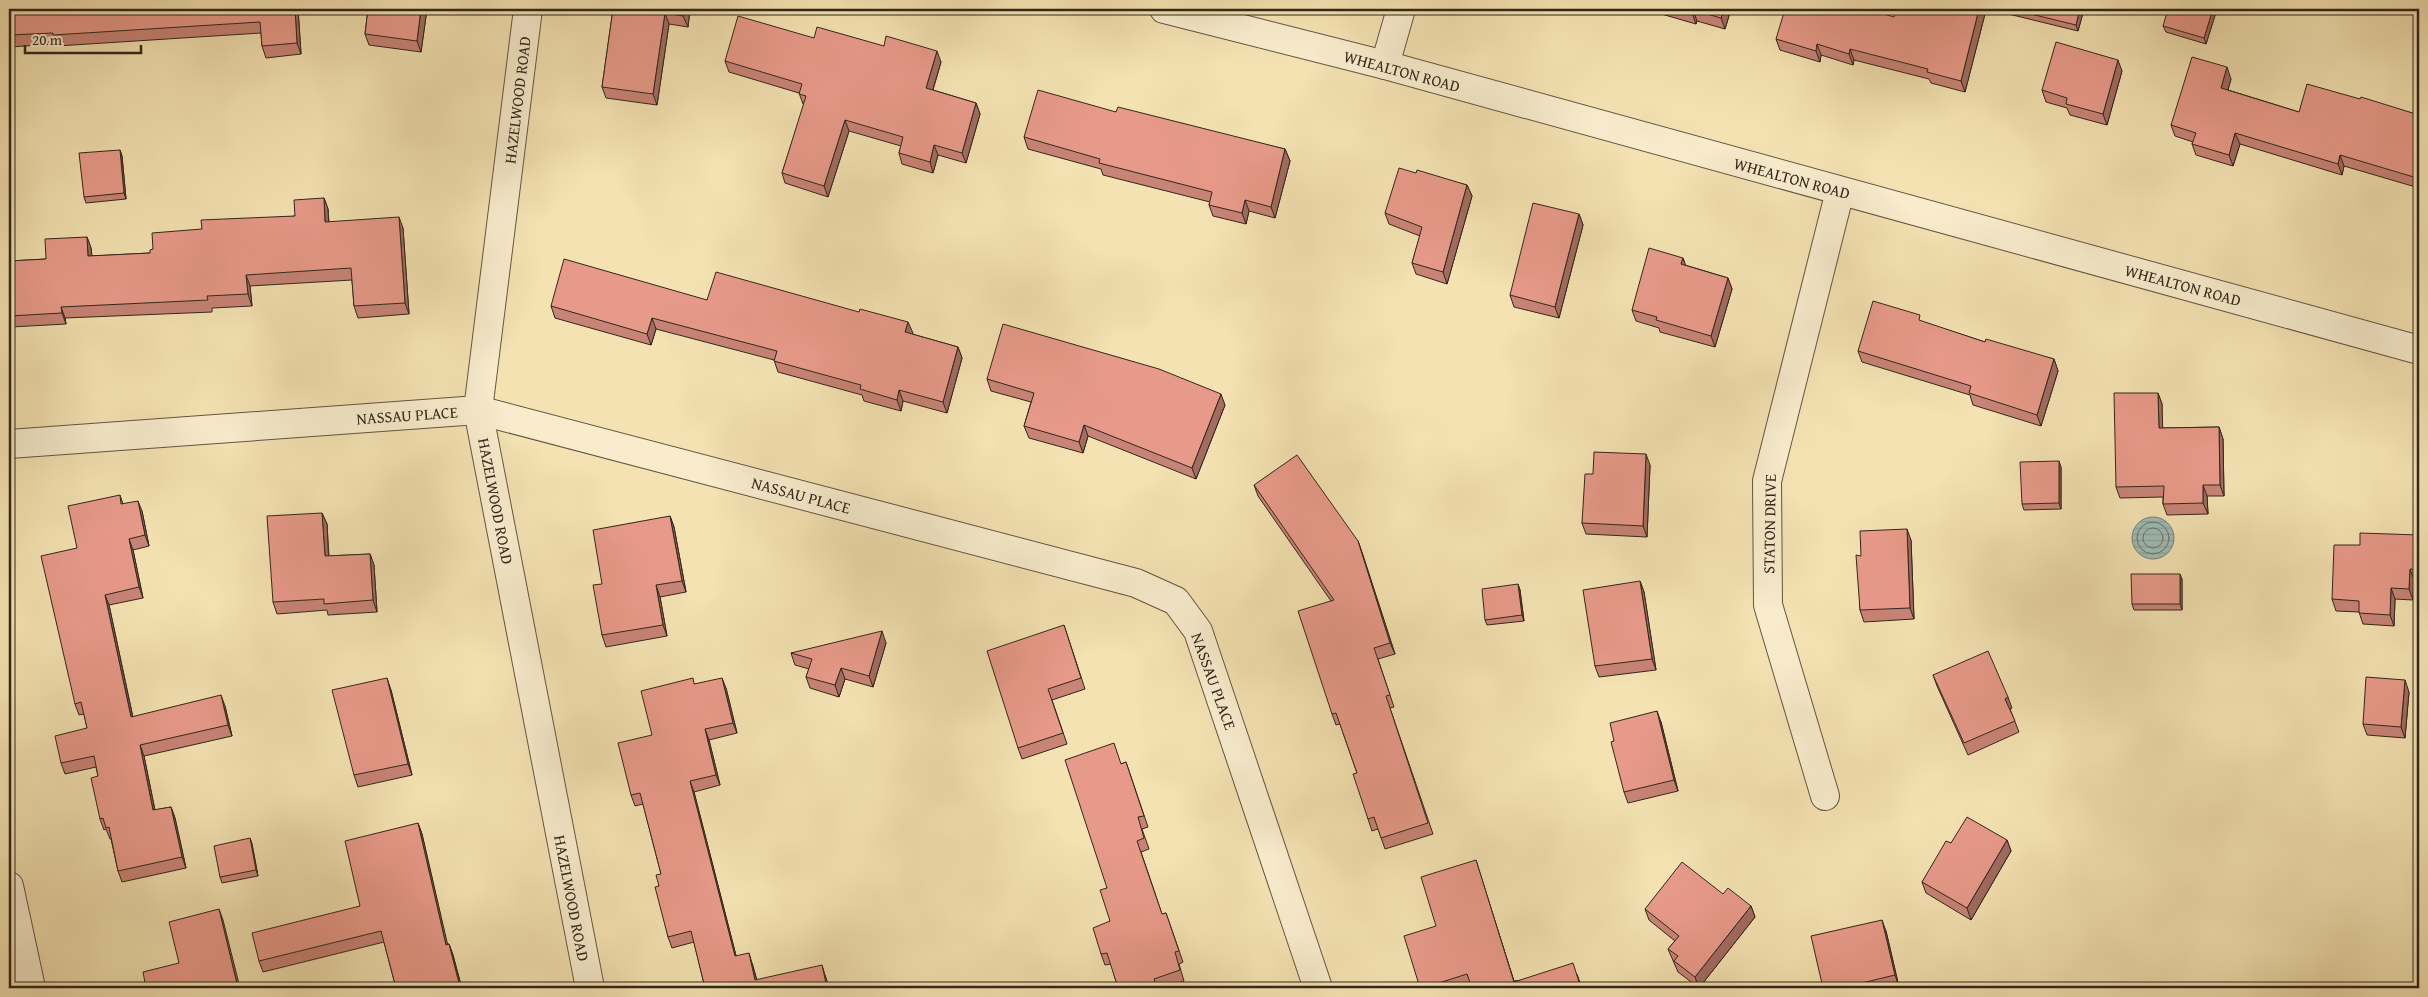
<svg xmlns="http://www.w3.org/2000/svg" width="2428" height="997" font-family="'Gentium Book Plus',serif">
<defs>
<pattern id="water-rules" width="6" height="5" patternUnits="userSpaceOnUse" patternTransform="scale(1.25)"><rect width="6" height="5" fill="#9ebcb5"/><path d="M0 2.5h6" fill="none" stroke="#89a19b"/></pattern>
</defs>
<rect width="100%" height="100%" fill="#f4e2b2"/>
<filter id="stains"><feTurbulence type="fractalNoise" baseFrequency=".004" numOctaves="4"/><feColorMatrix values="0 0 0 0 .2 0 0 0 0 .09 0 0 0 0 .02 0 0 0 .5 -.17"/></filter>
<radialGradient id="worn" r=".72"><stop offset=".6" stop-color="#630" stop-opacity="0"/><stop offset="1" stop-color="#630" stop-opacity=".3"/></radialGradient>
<circle fill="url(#water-rules)" stroke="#738077" cx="2153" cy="538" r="21"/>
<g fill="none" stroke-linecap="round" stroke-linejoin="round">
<g stroke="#687168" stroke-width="1">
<circle cx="2153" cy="538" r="16"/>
<circle cx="2153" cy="538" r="10"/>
</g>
<g stroke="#625541" stroke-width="30">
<g id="minor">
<path d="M528,9L478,410L590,988"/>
<path d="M1164,9L1385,65L2419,350"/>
<path d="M1385,65L1401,9"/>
<path d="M9,444L478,410L1136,583L1176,601L1198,631L1318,988"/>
<path d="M1825,796L1768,605L1767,481L1840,191"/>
<path d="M9,886L31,988"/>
</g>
</g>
<use href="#minor" stroke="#f8eccd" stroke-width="28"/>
</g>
<g fill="#c88477" stroke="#32261b">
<path d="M9,9H298L301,54L266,58L262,46L261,33L57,46L56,44L9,47Z"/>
<path d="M368,9H427L421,52L369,45L365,34Z"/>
<path d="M613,9H690L688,27L669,24L657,105L606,98L602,87Z"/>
<path d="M1650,9H1731L1725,29L1697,21L1696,24L1651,11Z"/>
<path d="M1988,9H2084L2078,31Z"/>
<path d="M2217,9L2206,44L2166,32L2163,26Z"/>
<path d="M1986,10L1965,92L1931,83L1929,79L1854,60L1853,65L1821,55L1820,62L1780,50L1776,39L1894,17Z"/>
<path d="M814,38L941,62L933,90L976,103L980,114L966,163L938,155L933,173L902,164L899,153L901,146L849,131L828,197L785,183L782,173L804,105L803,104L799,93L729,72L725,61Z"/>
<path d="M2122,71L2107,125L2070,115L2067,108L2046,102L2042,90Z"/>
<path d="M2231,79L2228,90L2299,112L2360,99L2419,115V188L2344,166L2342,175L2240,144L2233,166L2196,155L2192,144L2193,142L2175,136L2171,125Z"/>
<path d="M1116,112L1285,149L1290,161L1275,218L1249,211L1246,224L1213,216L1209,205L1210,202L1103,175L1101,169L1028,149L1024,137Z"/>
<path d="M120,150L122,156L126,199L86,203L84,197Z"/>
<path d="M1416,173L1467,185L1472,196L1447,284L1416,274L1412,263L1420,236L1389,224L1385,213Z"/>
<path d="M324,198L328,209L329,222L403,228L409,314L358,318L354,306L352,280L250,286L252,306L212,308V312L65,318L66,324L11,327L9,321V261L46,259L87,237L91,248L92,256L150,253L153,249L202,229L295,216Z"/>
<path d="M1579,214L1583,225L1559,318L1514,307L1510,295Z"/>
<path d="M1683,258L1685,265L1728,278L1732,289L1715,347L1660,332L1659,328L1636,321L1632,310Z"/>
<path d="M707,300L913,333L912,334L958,347L962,358L947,413L903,401L901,411L864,401L862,395L778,372L774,360L656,329L651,345L555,318L551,306Z"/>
<path d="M1923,322L1985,342L2054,359L2058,371L2041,426L1973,405L1970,395L1862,362L1858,351Z"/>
<path d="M987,379L1225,405L1196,479L1088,436L1083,453L1029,438L1024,426L1031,402L991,391Z"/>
<path d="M2158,393L2162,404V428L2219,427L2223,439L2224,496H2207L2208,514L2167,515L2163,504V497L2120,498L2116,487Z"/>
<path d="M1650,465L1647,537L1586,534L1582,523L1593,474Z"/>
<path d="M2061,467V509L2024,510L2022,504Z"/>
<path d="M1254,485L1358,541L1395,654L1378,659L1394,707L1390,708L1433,834L1385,849L1378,829L1372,831L1368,819L1357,773L1340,724L1336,725L1332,714L1331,601L1258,496Z"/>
<path d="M120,495L123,504L142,511L149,546L133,550L143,598L109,605L133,717L225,706L232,736L144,756L155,810L171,807L175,818L186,868L122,882L118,871L111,839H110L106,829L104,830L100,819L98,776L96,767L65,774L61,763L87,728L84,714L79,715L75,704L77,548Z"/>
<path d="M322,513L327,524L329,556L370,554L374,565L377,612L328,615L327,610L277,614L273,602Z"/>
<path d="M670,516L674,527L686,592L660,597L667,636L606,647L602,635V584Z"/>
<path d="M2419,535V581L2414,580L2413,600L2395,599L2394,626L2363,624L2359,612L2336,611L2332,599L2360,545Z"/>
<path d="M1911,540L1914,619L1864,622L1860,610L1861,556Z"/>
<path d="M2182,579V610H2134L2132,604Z"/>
<path d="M1640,581L1644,592L1656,670L1599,677L1595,666Z"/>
<path d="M1518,584L1520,590L1524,621L1487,625L1485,620Z"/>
<path d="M1064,625L1085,689L1052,700L1067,744L1022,759L1018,748Z"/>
<path d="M886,643L873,687L845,679L839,697L810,688L806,677L809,669L795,665L791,653Z"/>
<path d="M1933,675L2012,708L2010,709L2019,732L1968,755L1937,686Z"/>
<path d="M695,684L726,688L737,733L709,740L720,785L694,792L736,956L752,963L757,980L825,975L829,988H705L694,942L672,948L668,937L659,886L661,874L643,804L635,806L631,795L652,735Z"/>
<path d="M391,690L412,775L358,787L354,775Z"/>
<path d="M2409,692L2405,738L2367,735L2363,724Z"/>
<path d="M1661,722L1678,791L1628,803L1624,792Z"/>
<path d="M1126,762L1148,827L1142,829L1149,849L1141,852L1162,914L1166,913L1183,962L1179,964L1184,981L1163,988H1118L1111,964L1105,965L1101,954L1110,921L1107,888L1121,764Z"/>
<path d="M418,823L422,834L447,944H449L453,955L461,987L467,988H396L384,942L263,972L259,961L360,906Z"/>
<path d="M250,838L252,844L258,876L222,883L220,877Z"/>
<path d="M2007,840L2011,851L1971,920L1926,893L1922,882L1951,843Z"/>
<path d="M1479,871L1514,981L1577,974L1582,988H1472L1471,985L1461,988H1420L1436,926Z"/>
<path d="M1723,894L1751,906L1755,917L1699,988L1678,972L1668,949L1675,941L1649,920L1645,909Z"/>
<path d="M1886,931L1899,987L1893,988H1823Z"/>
</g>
<g fill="#a26c61" stroke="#32261b">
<path d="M295,9H298L301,54L297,43Z"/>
<path d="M421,9H427L421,52L417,41Z"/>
<path d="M685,9H690L688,27L683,16Z"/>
<path d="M1724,9H1731L1725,29L1721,18Z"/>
<path d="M1979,9H1986V10L1965,92L1961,81Z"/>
<path d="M2080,9H2084L2078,31L2076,25Z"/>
<path d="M2213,9H2217L2206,44L2204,38Z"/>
<path d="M1693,10L1697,21L1696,24L1692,13Z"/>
<path d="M665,13L669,24L657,105L653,94Z"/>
<path d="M1817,44L1821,55L1820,62L1816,51Z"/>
<path d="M1850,49L1854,60L1853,65L1849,54Z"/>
<path d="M937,51L941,62L930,99L926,88Z"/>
<path d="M2118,60L2122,71L2107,125L2103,114Z"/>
<path d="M2227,67L2231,79L2225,100L2221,88Z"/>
<path d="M976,103L980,114L966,163L962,153Z"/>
<path d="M845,120L849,131L828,197L824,186Z"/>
<path d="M2235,133L2240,144L2233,166L2229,155Z"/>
<path d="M934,145L938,155L933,173L930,162Z"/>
<path d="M1285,149L1290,161L1275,218L1271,207Z"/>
<path d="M120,150L122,156L126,199L124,193Z"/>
<path d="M2340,155L2344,166L2342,175L2338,164Z"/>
<path d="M2419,171V183L2417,178Z"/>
<path d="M1467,185L1472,196L1447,284L1443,272Z"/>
<path d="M324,198L328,209L329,233L325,222Z"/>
<path d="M1245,200L1249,211L1246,224L1242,213Z"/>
<path d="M1579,214L1583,225L1559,318L1555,307Z"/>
<path d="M399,217L403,228L409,314L405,303Z"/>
<path d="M87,237L91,248L92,267L88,256Z"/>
<path d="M1683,258L1687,269L1681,264Z"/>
<path d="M246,275L250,286L252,306L248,294Z"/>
<path d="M1728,278L1732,289L1715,347L1711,336Z"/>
<path d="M61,307L65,318L66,324L62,313Z"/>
<path d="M652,318L656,329L651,345L647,334Z"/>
<path d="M908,322L913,333L909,343L905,332Z"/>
<path d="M958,347L962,358L947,413L943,402Z"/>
<path d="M2054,359L2058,371L2041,426L2037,415Z"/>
<path d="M899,390L903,401L901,411L897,400Z"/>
<path d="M2158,393L2162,404L2163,439L2159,428Z"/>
<path d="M1221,394L1225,405L1196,479L1192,468Z"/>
<path d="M1084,425L1088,436L1083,453L1079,442Z"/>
<path d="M2219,427L2223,439L2224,496L2220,485Z"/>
<path d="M1646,454L1650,465L1647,537L1643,526Z"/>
<path d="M2059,461L2061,467V509L2059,503Z"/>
<path d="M2203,485L2207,496L2208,514L2203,503Z"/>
<path d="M138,501L142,511L149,546L145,535Z"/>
<path d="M322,513L327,524L329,567L325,556Z"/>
<path d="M670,516L674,527L686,592L682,581Z"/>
<path d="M1907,529L1911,540L1914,619L1910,608Z"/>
<path d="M129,539L133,550L143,598L139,587Z"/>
<path d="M1358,541L1362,552L1395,654L1390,643Z"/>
<path d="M370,554L374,565L377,612L373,600Z"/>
<path d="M2410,569L2414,580L2413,600L2409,589Z"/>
<path d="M2180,574L2182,579V610L2180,604Z"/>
<path d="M1640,581L1644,592L1656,670L1652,659Z"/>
<path d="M1518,584L1520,590L1524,621L1522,615Z"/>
<path d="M656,585L660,597L667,636L663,625Z"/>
<path d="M2391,588L2395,599L2394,626L2390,615Z"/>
<path d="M105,595L109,605L135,728L131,717Z"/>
<path d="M882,631L886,643L873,687L869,676Z"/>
<path d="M841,668L845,679L839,697L835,685Z"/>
<path d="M387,678L391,690L412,775L408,764Z"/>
<path d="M722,678L726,688L737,733L733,723Z"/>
<path d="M2405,680L2409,692L2405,738L2401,727Z"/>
<path d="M221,695L225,706L232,736L228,725Z"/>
<path d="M2008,697L2012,708L2009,710L2005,699Z"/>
<path d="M1657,711L1661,722L1678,791L1674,780Z"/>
<path d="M705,729L709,740L720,785L716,775Z"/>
<path d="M140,745L144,756L157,821L153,810Z"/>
<path d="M690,781L694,792L739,967L735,956Z"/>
<path d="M171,807L175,818L186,868L182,857Z"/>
<path d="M418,823L422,834L450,955L446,945Z"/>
<path d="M250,838L252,844L258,876L256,870Z"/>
<path d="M2007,840L2011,851L1971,920L1967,908Z"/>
<path d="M1476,860L1479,871L1516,988L1514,982Z"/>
<path d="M1751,906L1755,917L1699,988L1695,977Z"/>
<path d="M219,909L223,920L240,988H238Z"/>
<path d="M1882,920L1886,931L1899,987L1895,975Z"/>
<path d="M449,944L453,955L462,988H461Z"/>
<path d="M749,953L752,963L759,988L755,980Z"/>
<path d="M822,965L825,975L829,988H827Z"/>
</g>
<g fill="#e89a8a" stroke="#32261b">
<path d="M9,9H295L297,43L262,46L260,22L53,35V33L9,35Z"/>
<path d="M368,9H421L417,41L365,34Z"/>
<path d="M613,9H685L683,16L665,13L653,94L602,87Z"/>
<path d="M1676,9H1724L1721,18L1693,10L1692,13Z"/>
<path d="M1785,9H1867L1894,17L1896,9H1979L1961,81L1927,72L1928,69L1850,49L1849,54L1817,44L1816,51L1776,39Z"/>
<path d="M2010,9H2080L2076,25Z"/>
<path d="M2168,9H2213L2204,38L2163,26Z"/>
<path d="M738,16L814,38L817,27L884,46L886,36L937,51L926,88L976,103L962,153L934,145L930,162L899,153L903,137L845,120L824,186L782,173L806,96L799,94L802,84L725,61Z"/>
<path d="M2056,42L2118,60L2103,114L2066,104L2067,98L2042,90Z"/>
<path d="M2192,57L2227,67L2221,88L2299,112L2307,84L2360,99L2361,97L2419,115V171L2417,178L2340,155L2338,164L2235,133L2229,155L2192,144L2196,133L2171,125Z"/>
<path d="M1038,90L1116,112L1118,107L1285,149L1271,207L1245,200L1242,213L1209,205L1212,192L1099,163L1100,159L1024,137Z"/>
<path d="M120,150L124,193L84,197L79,153Z"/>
<path d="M1399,168L1416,173L1417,170L1467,185L1443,272L1412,263L1422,227L1385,213Z"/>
<path d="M324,198L325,222L399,217L405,303L354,306L351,268L246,275L248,294L207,296L208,300L61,307L62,313L9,316V261L46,259L45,239L87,237L88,256L150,253V250L153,249L152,233L202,229L201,220L295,216L294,200Z"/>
<path d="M1533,203L1579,214L1555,307L1510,295Z"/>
<path d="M1649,248L1683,258L1681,264L1728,278L1711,336L1656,320L1657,317L1632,310Z"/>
<path d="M564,259L707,300L716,272L859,312L860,309L908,322L905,332L958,347L943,402L899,390L897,400L860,389L861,385L774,361L777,351L652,318L647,334L551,306Z"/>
<path d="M1873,301L1920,315L1919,320L1985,342L1986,339L2054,359L2037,415L1969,393L1971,386L1858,351Z"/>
<path d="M1003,324L1159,369L1221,394L1192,468L1084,425L1079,442L1024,426L1034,393L987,379Z"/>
<path d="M2114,393H2158L2159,428L2219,427L2220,485H2203V503L2163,504L2164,486L2116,487Z"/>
<path d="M1594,452L1646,454L1643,526L1582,523L1585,474H1593Z"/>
<path d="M1297,455L1358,541L1390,643L1374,648L1390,695L1386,696L1428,823L1381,838L1374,817L1368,819L1353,774L1357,773L1336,713L1332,714L1298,611L1334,600L1254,485Z"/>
<path d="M2059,461V503L2022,504L2020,462Z"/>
<path d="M120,495L121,504L138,501L145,535L129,539L139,587L105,595L131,717L221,695L228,725L140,745L153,810L171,807L182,857L118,871L109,827L106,828L103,818L100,819L91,778L98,776L94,756L61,763L55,736L87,728L81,702L75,704L41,556L77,548L68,506Z"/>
<path d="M322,513L325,556L370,554L373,600L324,604V599L273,602L267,516Z"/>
<path d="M670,516L682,581L656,585L663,625L602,635L593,585L602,584L593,530Z"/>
<path d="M1907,529L1910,608L1860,610L1856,555L1861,556L1860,531Z"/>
<path d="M2360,533L2419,535V570L2410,569L2409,589L2391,588L2390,615L2359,613V601L2332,599L2334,545H2360Z"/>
<path d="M2131,574H2180V604H2132Z"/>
<path d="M1640,581L1652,659L1595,666L1583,590Z"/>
<path d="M1518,584L1522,615L1485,620L1482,589Z"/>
<path d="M1064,625L1081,678L1048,689L1063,733L1018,748L987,651Z"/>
<path d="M882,631L869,676L841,668L835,685L806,677L812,659L791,653Z"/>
<path d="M1988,651L2008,697L2005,699L2015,721L1964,743L1933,675Z"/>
<path d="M2366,677L2405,680L2401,727L2363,724Z"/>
<path d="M387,678L408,764L354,775L332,690Z"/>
<path d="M693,678L694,684L722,678L733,723L705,729L716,775L690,781L735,956L749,953L755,980L822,965L827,988H705L691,931L668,937L655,887L659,886L656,875L661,874L640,793L631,795L618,743L652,735L641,691Z"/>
<path d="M1657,711L1674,780L1624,792L1611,742L1614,741L1610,723Z"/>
<path d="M1114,743L1121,764L1126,762L1144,816L1138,817L1144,838L1137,841L1162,914L1166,913L1179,951L1175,952L1180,970L1154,979L1157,988H1118L1107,953L1101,954L1093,928L1110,921L1100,890L1107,888L1065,760Z"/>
<path d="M1967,817L2007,840L1967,908L1922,882L1946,841L1951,843Z"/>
<path d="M418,823L446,945L449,944L460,987L466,986L467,988H396L381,931L259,961L252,933L360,906L345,841Z"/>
<path d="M250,838L256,870L220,877L214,846Z"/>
<path d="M1476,860L1514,982L1573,963L1581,988H1472L1467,974L1423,988H1420L1404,936L1436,926L1421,877Z"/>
<path d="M1682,862L1723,894L1728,888L1751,906L1695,977L1674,961L1678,956L1668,949L1679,936L1645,909Z"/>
<path d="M219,909L238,988H146L143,972L179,963L169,922Z"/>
<path d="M1882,920L1895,975L1841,988H1823L1811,936Z"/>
</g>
<g text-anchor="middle" stroke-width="4" stroke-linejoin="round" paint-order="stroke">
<g font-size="16" fill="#32261b" stroke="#f8eccd">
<text transform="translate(1402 71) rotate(15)" y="6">WHEALTON ROAD</text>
<text transform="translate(517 100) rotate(-83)" y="6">HAZELWOOD ROAD</text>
<text transform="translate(1792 178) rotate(15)" y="6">WHEALTON ROAD</text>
<text transform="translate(2183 285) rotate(15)" y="6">WHEALTON ROAD</text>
<text transform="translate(407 415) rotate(-4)" y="6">NASSAU PLACE</text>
<text transform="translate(801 495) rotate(15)" y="6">NASSAU PLACE</text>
<text transform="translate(496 501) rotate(79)" y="6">HAZELWOOD ROAD</text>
<text transform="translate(1769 524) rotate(-89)" y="6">STATON DRIVE</text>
<text transform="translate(1214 681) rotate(70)" y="6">NASSAU PLACE</text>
<text transform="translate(572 898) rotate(79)" y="6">HAZELWOOD ROAD</text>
</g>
</g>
<rect width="2428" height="997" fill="none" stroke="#f4e2b2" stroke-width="30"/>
<rect x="10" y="10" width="2408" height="977" fill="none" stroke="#32261b" stroke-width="2.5"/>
<rect x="15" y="15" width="2398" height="967" fill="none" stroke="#32261b"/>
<path d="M25 45v8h116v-8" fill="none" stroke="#32261b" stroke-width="2.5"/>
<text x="32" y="45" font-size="15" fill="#32261b" stroke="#f8eccd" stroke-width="4" paint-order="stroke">20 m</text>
<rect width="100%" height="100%" filter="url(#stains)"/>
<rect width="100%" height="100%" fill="url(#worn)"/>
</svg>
